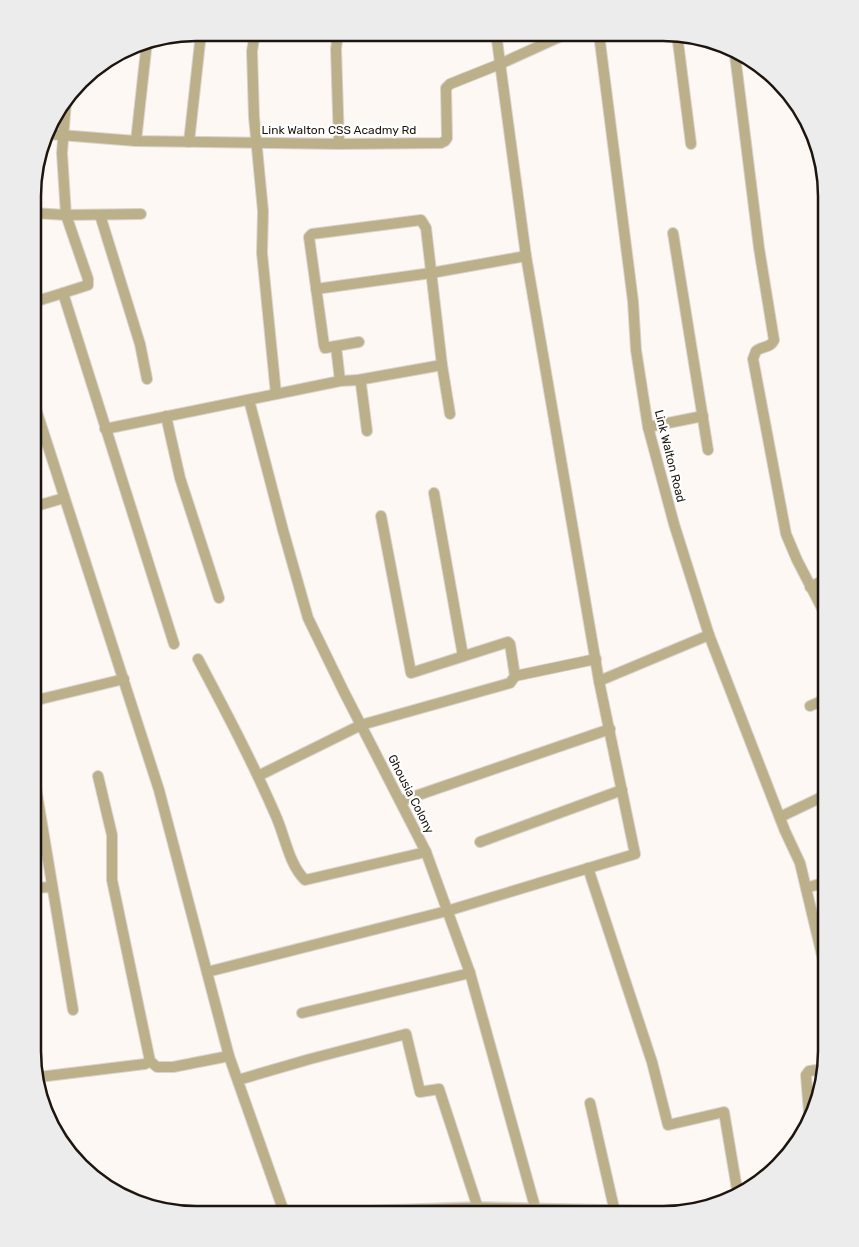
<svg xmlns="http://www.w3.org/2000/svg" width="859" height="1247" font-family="Rubik,sans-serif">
<rect width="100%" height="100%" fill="#fdf8f4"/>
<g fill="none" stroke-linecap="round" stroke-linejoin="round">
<g stroke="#d9d4cf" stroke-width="8">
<path id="service" d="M167,1210L284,1212L477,1205L684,1210"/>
</g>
<g stroke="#d9d4cf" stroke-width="12">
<g id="minor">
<path d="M255,33L252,51L254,117L263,211L262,253L276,394"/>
<path d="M338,33L336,49L339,144"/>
<path d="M599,34L633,301L636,350L648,427L674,524L709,635L785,831L800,863L826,972"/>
<path d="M677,34L691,144"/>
<path d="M735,55L759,248L774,340C771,348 762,346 756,351L753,359L786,534L797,560L826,616"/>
<path d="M66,101L62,153L66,215L88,279V285L63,293L174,644"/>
<path d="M48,134L136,141L339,144L441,143L445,141L447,138L446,88L450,84L500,64L566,34"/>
<path d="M136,141L147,41"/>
<path d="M189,142L201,33"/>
<path d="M34,213L66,215L141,214"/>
<path d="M100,215L140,344L147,379"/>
<path d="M673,233L708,450"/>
<path d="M316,289L431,273L526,256"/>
<path d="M34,302L63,293"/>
<path d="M359,342L325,348L324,345L309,237L312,234L421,220L426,228L442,365L450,414"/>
<path d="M358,380L442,365"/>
<path d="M340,381L358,380L361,384L367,431"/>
<path d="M249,400L283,530L308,618L343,690L426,852L470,973L535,1207"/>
<path d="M34,403L159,790L229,1056L284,1212"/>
<path d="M166,416L180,478L219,598"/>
<path d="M648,427L703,416"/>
<path d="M105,429L340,381L336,346"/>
<path d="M434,493L463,656"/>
<path d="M33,507L64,498"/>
<path d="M810,587L826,579"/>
<path d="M198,659C225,710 252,761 275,814C285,835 288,863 305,880L426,852"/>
<path d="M515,676L596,659"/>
<path d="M599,681L709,635"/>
<path d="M33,701L124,679"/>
<path d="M810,706L826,699"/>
<path d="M33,770L73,1010"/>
<path d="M98,776L112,835V880L150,1061L157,1067H173L229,1056"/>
<path d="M258,776L361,725L510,683L515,676L510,644L508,642L411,673L381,516"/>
<path d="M401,801L610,729"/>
<path d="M780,817L826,795"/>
<path d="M480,842L622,790"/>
<path d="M588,868L652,1062L668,1125L724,1112L738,1195"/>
<path d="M33,888L52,887"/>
<path d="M806,888L826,882"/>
<path d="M207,972L447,911L635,854L599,681L526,256L496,33"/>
<path d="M302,1013L470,973"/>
<path d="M39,1077L145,1064L150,1061"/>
<path d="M238,1080L310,1059L406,1034L420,1092L439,1089L477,1205"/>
<path d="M590,1103L614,1208"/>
<path d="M809,1113L806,1075L809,1071L824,1069"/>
</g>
</g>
<use href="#service" stroke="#bbb089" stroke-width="5"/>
<use href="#minor" stroke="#bbb089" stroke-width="10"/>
</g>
<g text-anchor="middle" stroke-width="4.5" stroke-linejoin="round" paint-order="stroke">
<g font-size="12" fill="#1d150e" stroke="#fff">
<text x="339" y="134">Link Walton CSS Acadmy Rd</text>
<text transform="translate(670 456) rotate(76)" y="4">Link Walton Road</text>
<text transform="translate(411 794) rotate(63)" y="4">Ghousia Colony</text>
</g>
</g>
<path d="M0 0H859V1247H0ZM196 41H663A155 155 0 0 1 818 196V1051A155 155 0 0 1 663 1206H196A155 155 0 0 1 41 1051V196A155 155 0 0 1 196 41Z" fill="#edecec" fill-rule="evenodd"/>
<path fill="none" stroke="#1d150e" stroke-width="2.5" d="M196 41H663A155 155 0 0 1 818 196V1051A155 155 0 0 1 663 1206H196A155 155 0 0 1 41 1051V196A155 155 0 0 1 196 41Z"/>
</svg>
